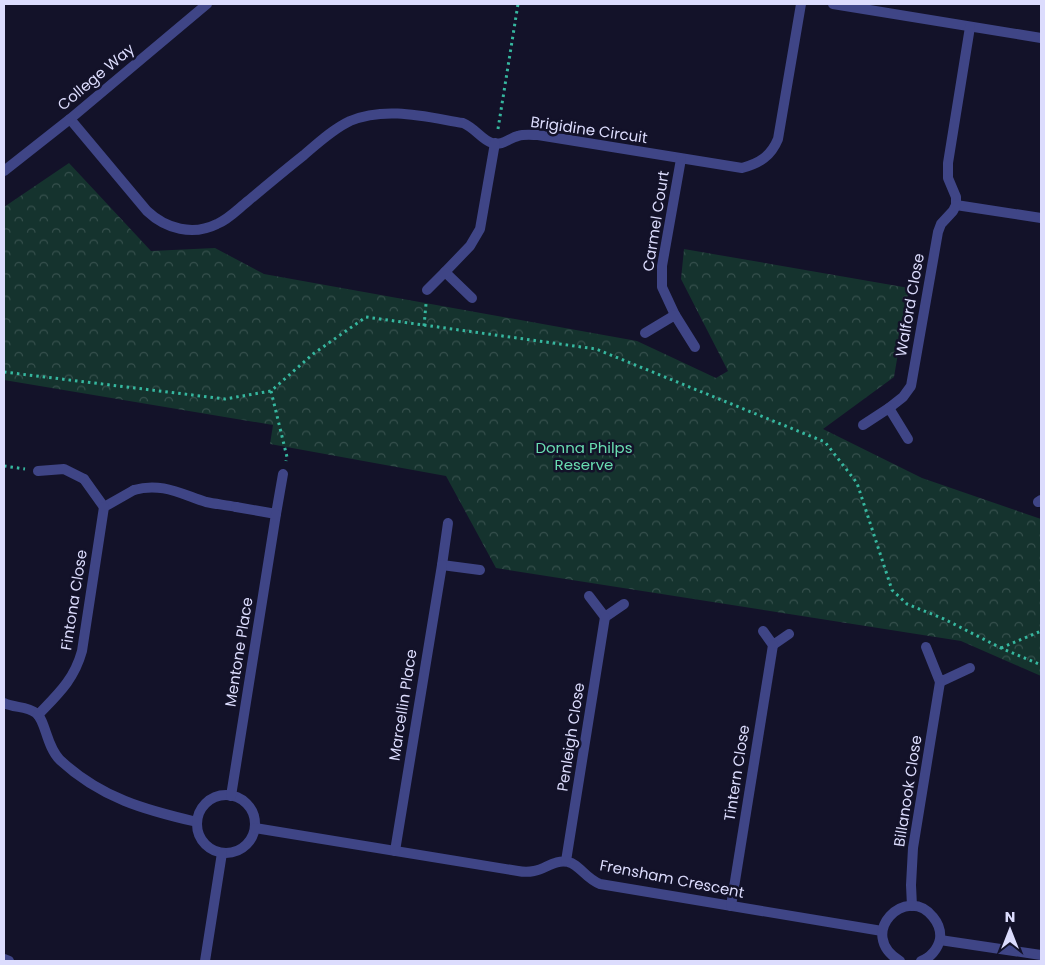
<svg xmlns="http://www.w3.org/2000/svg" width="1045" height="965" font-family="Poppins,sans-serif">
<defs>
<pattern id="forest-crowns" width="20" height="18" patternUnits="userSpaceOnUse" patternTransform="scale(1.25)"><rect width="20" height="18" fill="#15332e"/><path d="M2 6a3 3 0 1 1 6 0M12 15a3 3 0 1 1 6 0" fill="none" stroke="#36504d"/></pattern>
</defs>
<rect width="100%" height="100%" fill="#131229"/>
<path fill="url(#forest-crowns)" d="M69,163L151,251L215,248L264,274L637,341L716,378L728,371L681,279L684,249L909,288L894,377L823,429L922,478L1041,519V676L961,641L496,568L446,476L270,444L273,425L4,380V207Z"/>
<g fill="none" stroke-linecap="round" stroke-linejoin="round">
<g stroke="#36b79f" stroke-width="3" stroke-dasharray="2.5 4" stroke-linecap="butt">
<path d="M498,129L518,4"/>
<path d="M424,326L426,304"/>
<path d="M4,372L225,399L271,391L313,354L366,317L596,349L825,442L857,483L892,590L907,604L944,619L1001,648L1041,665"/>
<path d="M271,391L287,457L286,461"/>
<path d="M4,466L25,469"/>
<path d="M1001,648L1041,631"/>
</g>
<g stroke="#3f4586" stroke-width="10">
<path d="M38,471L64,469L84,479"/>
<path d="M134,490C161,482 181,494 206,502C215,504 226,505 236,507"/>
</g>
<g stroke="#3f4586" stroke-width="10">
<path d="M833,4L1041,38"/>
<path d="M970,27L948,163V178L956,197V205L1041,218"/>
<path d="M70,119L147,211C166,229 193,236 217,224C229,219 238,209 248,201C266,186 285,170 304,155C318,143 333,129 350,121C386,106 426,117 463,123C475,128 482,140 492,143C503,146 509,138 518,136C524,134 532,135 538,135L742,168C760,163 771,156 778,139L801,4"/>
<path d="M4,171L70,119L207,4"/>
<path d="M445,272L470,246L480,229L495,143"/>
<path d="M427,290L445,272L472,298"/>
<path d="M675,315L662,287V266L681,159"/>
<path d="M645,333L675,315L695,347"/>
<path d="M889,408L903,397L911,386L938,232L941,224L953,211L956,205"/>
<path d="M863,425L889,408L908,439"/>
<path d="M84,479L104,507L134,490"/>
<path d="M1038,502L1041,500"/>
<path d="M236,507L276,514L283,474"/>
<path d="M448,523L442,565L480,570"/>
<path d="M589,596L605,617L624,604"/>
<path d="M763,631L773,645L789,634"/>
<path d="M926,647L940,682L970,668"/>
<path d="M4,703C14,708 27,706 36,713C46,721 46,746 60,760C101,798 145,810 197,822"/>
<path d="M38,715C58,694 74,680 82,651L104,507"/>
<circle cx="226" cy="824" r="29"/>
<path d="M231,796L276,514"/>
<path d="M255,828L518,871C523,872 529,872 534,871C546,869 555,859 568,862C579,864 586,879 600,884L882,931"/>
<path d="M395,851L442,565"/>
<path d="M566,861L605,617"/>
<path d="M731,906L773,645"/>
<path d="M912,906L911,885L913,848L940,682"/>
<path d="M940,940L1041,955"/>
<path d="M4,959L9,961"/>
<path d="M205,961L222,853"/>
<path d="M900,961C855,934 907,883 933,917C938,923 941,931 940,939C938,949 930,958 921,961"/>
</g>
</g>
<g text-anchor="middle" stroke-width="5" stroke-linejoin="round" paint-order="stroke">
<g font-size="15" fill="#dcdcfd" stroke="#131229">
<text transform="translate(96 77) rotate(-40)" y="5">College Way</text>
<text transform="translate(589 130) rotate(8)" y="5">Brigidine Circuit</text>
<text transform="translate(656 221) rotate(-81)" y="5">Carmel Court</text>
<text transform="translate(910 305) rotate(-80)" y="5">Walford Close</text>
<text transform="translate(74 600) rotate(-81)" y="5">Fintona Close</text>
<text transform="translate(239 652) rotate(-81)" y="5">Mentone Place</text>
<text transform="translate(403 705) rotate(-81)" y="5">Marcellin Place</text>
<text transform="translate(571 737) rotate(-81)" y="5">Penleigh Close</text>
<text transform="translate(737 773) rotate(-81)" y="5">Tintern Close</text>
<text transform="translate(908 791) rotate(-81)" y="5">Billanook Close</text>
<text transform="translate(672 879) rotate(11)" y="5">Frensham Crescent</text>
</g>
<g font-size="15" fill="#69dcb1" stroke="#131229">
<text x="584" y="453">Donna Philps<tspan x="584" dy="17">Reserve</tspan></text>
</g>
</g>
<rect width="1045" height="965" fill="none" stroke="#dcdcfd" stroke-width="10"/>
<g transform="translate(1010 930)" stroke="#131229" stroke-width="4" paint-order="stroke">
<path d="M0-4L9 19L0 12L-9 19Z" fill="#dcdcfd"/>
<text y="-8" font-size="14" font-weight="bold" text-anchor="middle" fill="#dcdcfd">N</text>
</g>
</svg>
